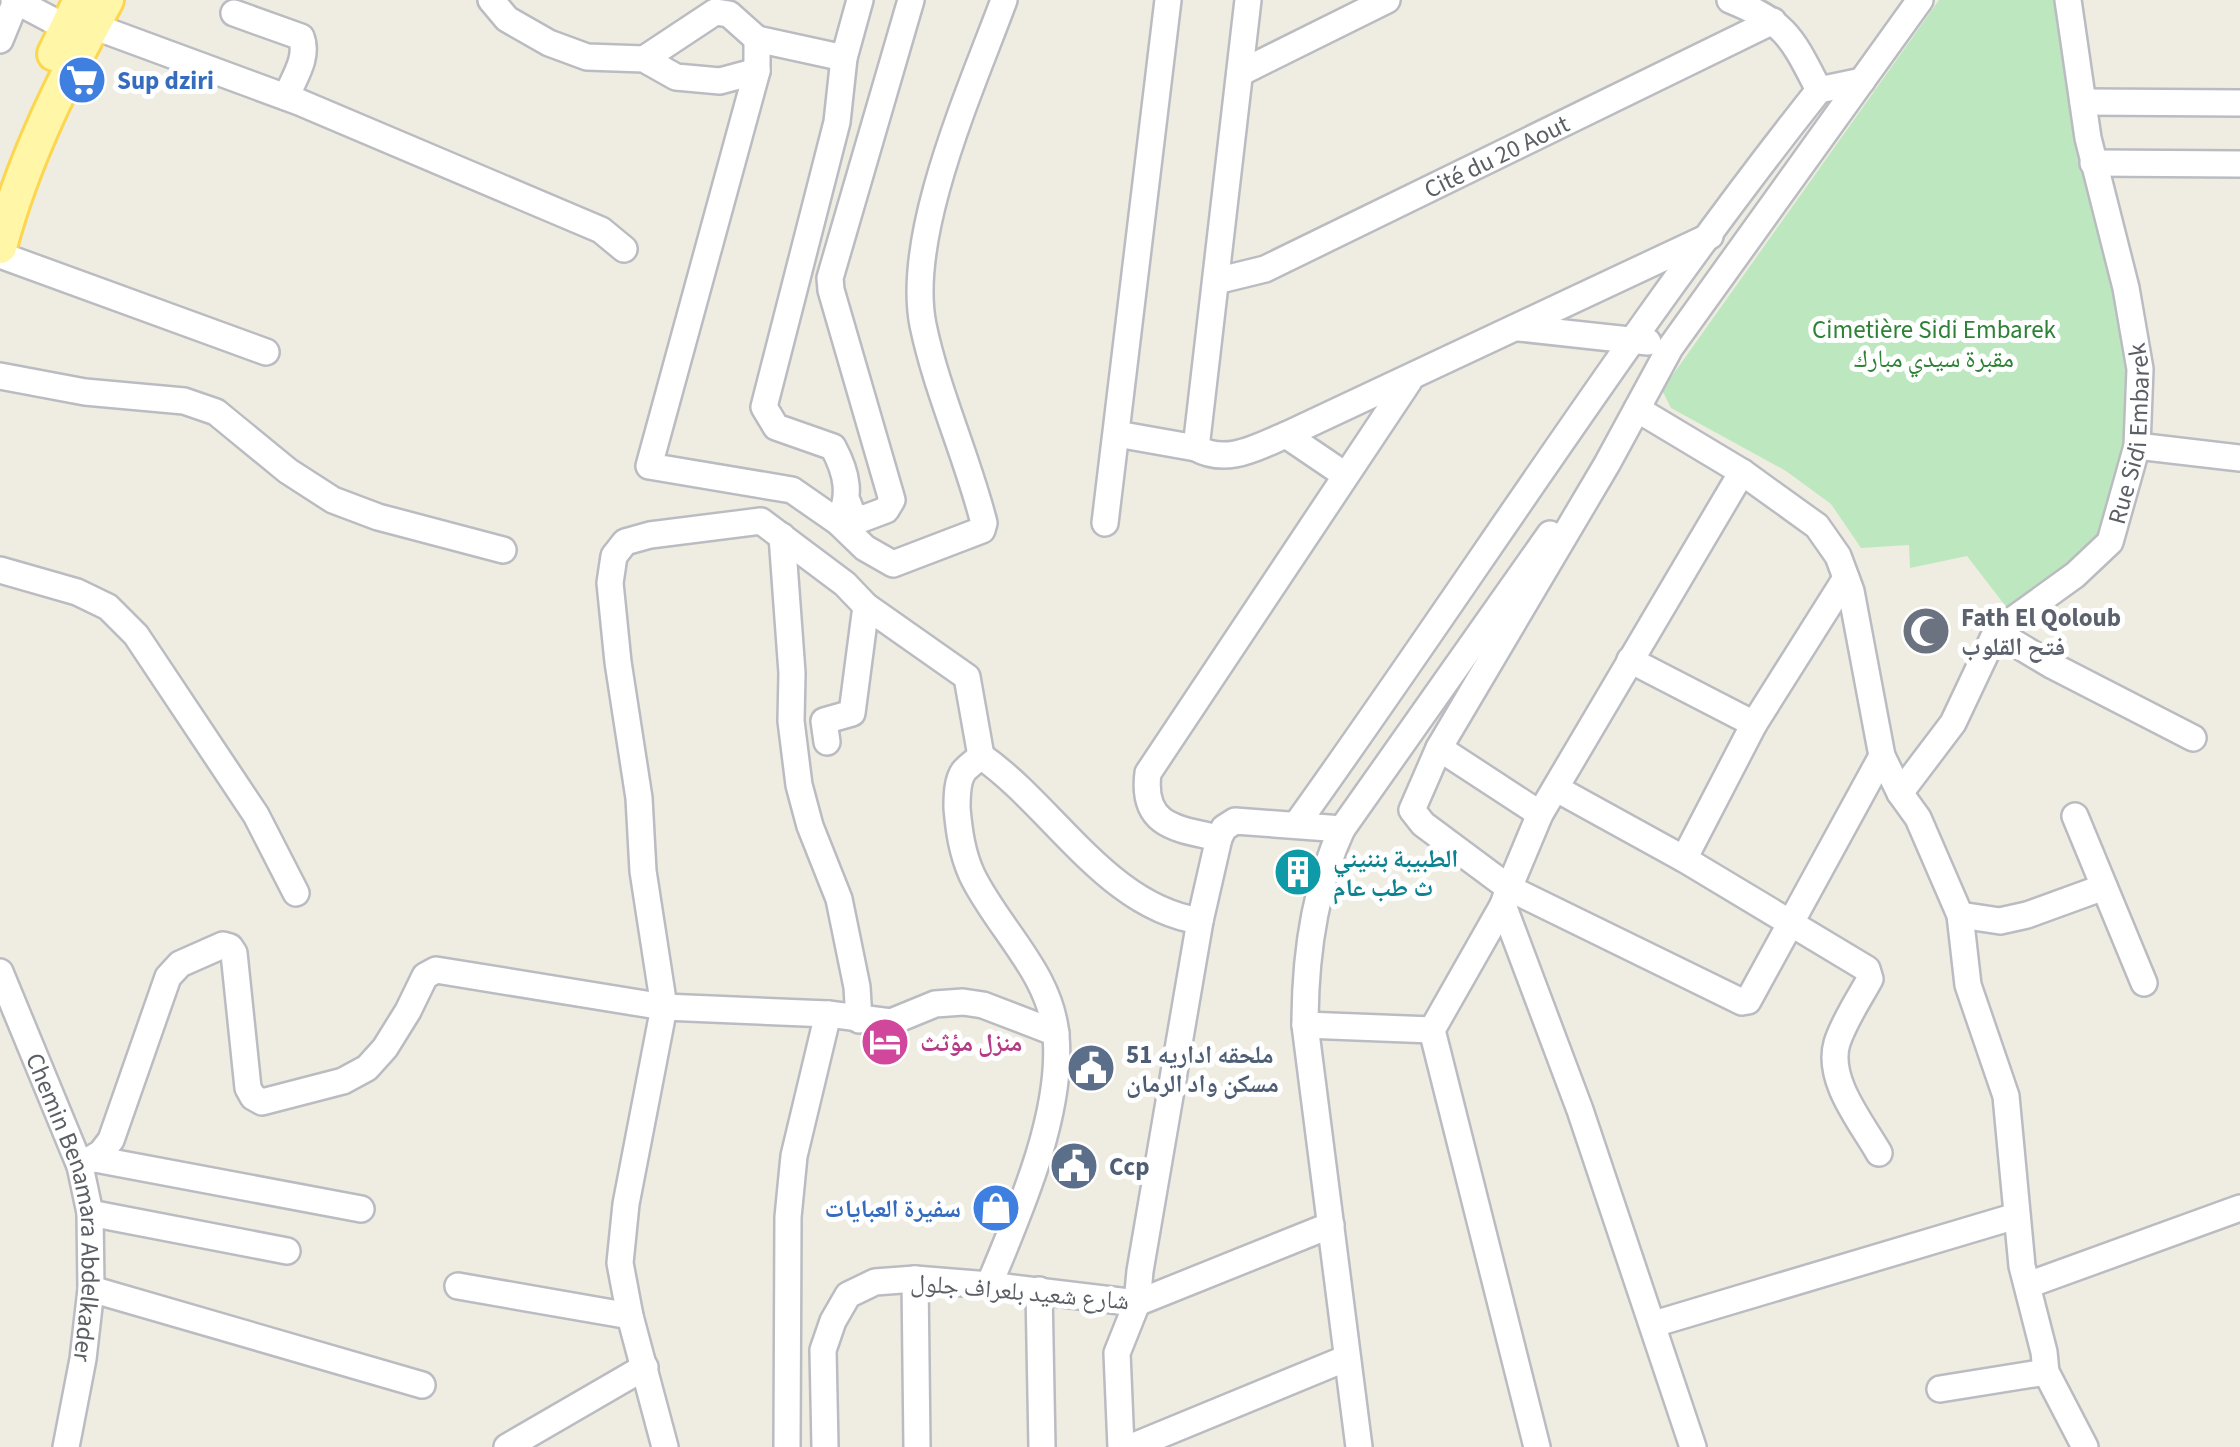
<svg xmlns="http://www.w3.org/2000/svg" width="2240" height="1447" font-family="'Source Sans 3','Noto Naskh Arabic',sans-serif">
<rect width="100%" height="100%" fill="#efede2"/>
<path fill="#bde8bf" d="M1939,0H2058L2076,146L2097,205L2115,281L2133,408L2114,502L2096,542L2056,580L2007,608L1967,556L1910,568L1909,545L1861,548L1831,504L1786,471L1671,408L1662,390Z"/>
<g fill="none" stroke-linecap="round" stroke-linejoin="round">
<g stroke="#babcc2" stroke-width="30">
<g id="minor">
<path d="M14,0L67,28"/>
<path d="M491,0L507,19L549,43L587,57L644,59L676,77L720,81L757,71"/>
<path d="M1248,0L1196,448C1227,465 1255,448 1286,435L1710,236"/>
<path d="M1730,0C1787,23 1792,38 1819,90"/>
<path d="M234,13L301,37C309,57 294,78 286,97"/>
<path d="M93,26L299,102L601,230L624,249"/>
<path d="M757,39V71L649,466L792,490L838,522L865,548L893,564L982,530L984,523C967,456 937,392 923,325C905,234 972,87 1004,0"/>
<path d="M0,40L16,1"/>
<path d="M644,59L715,12L729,14L757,39L844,58"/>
<path d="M1240,73L1387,0"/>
<path d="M2083,102L2240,103"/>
<path d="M2093,163L2240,164"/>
<path d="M0,255L266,352"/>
<path id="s1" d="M1216,281L1265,269L1773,21"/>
<path d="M1519,328L1648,342"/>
<path d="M0,376L85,392L184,401L216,412L288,471L333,500L378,517L503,550"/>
<path d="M1637,409L1742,472L1817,526L1838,556L1851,591L1882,756L1900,793L1918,818L1960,915L1968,985L2006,1096L2022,1266L2044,1352L2046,1372L2085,1447"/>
<path d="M1117,434L1196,448"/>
<path d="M1286,435L1345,475"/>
<path d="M2137,446L2240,458"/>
<path d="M1742,472L1540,814L1509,888L1742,1002L1748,1001L1882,756"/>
<path d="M848,503L852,514L862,519L886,510L892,500L831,290L830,278L911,0"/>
<path d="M838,522C852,496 847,473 833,447L776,427L764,407L837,122L844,58L860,0"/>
<path d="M1105,523L1168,0"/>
<path d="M782,536L792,673L791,721L799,785L810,826L839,899L857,987L859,1020"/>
<path d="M0,570L77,592L108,607L136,635L256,815L296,893"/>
<path d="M1996,632L2053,666L2193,738"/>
<path d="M1630,660L1754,724"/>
<path d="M827,742L824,721L852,713L866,606L967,677L981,756"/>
<path d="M1439,748L1540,814"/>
<path d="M1557,789L1684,859L1867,969L1870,979C1859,999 1844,1021 1837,1043C1826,1080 1862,1123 1879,1153"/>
<path id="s2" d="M1900,793L1953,723L1996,632L2075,575L2110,542L2137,446L2140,369L2126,288L2088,138L2068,0"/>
<path d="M2075,816L2144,983"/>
<path d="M1296,825C1471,581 1632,325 1819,90L1862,81"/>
<path d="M1219,838C1178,829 1141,827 1148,773L1409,381"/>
<path d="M1684,859L1754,724L1846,578"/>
<path d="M1503,905L1432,1030L1537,1447"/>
<path d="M1960,915L2000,921L2027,915L2104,887"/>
<path id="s3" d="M0,972L80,1166L90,1213L91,1289L83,1359L66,1447"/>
<path d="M1305,1025L1432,1030"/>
<path d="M95,1159L361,1209"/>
<path d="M80,1166L101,1153L111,1140L168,977L180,964L223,945L230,947L234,953L248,1088L253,1097L262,1102L343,1081L367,1068L385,1048L408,1011L425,976L436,970L664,1007L828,1014L891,1022L935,1004L963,1002L983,1005L1056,1033"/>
<path d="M90,1213L287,1251"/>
<path d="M915,1279L917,1447"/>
<path d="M989,1285C1019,1213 1063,1114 1056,1036C1051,973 998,929 972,875C962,853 959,831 957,808C957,797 957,780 964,771C969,765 976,761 981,756C1054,807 1107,907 1200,921"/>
<path d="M2028,1285L2240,1208"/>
<path d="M458,1286L630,1316"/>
<path d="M91,1289L422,1385"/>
<path d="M1039,1290L1042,1447"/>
<path d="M1654,1324L2016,1216"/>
<path d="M1940,1389L2046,1372"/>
<path d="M507,1447L645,1367"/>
<path d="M665,1447L630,1316L620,1263L626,1204L664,1007L643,871L639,798L618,662L610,583L614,556L625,542L650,535L761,521L845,584L866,606"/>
<path d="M787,1447L788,1217L794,1156L828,1014"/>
<path d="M825,1447L823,1350L833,1321L848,1295L875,1282L915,1279L989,1285L1137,1303L1331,1225"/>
<path d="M1121,1447L1117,1353L1137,1303L1140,1271L1200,921L1219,838L1224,828L1235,821L1342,829"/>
<path d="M1131,1447L1347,1358"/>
<path d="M1359,1447L1305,1025C1305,960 1314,889 1342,829L1550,534"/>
<path d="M1693,1447L1580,1110L1503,905L1509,888L1423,824L1412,810L1439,748L1607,464L1670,348L1920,0"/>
</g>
</g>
<g stroke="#fcd64e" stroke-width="38">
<g id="major">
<path d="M54,54L80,0"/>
<path d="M0,247C23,160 64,78 107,0"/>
</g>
</g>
<use href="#minor" stroke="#fff" stroke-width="25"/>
<use href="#major" stroke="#fff6a7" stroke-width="32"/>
</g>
<defs>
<g id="supermarket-disc" transform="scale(2.5)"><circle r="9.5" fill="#3f7fe0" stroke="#fff"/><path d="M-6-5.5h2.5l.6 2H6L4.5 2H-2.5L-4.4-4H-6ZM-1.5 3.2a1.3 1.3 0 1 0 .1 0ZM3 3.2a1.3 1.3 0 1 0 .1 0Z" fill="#fff"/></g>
<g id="mosque-disc" transform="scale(2.5)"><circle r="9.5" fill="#6b7280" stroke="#fff"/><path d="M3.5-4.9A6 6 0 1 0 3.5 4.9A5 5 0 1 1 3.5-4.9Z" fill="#fff"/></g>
<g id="building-disc" transform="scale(2.5)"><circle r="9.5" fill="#0f9aa8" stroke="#fff"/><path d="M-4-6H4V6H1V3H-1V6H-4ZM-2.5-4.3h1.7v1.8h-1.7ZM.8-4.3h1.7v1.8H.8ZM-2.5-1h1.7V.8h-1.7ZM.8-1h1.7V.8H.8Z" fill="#fff"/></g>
<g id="hotel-disc" transform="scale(2.5)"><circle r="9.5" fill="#d1479c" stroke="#fff"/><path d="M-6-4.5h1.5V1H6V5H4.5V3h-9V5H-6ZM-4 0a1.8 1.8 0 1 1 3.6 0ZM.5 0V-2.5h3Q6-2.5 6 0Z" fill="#fff"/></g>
<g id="civic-disc" transform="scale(2.5)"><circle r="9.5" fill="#5c6f8a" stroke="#fff"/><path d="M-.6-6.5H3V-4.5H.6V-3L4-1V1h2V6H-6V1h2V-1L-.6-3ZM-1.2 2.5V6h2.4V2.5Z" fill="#fff"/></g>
<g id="shop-disc" transform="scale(2.5)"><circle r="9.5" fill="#3f7fe0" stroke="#fff"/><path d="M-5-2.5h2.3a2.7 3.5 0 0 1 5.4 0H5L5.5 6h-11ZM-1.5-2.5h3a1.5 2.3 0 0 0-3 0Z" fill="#fff"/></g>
</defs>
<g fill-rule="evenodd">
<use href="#supermarket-disc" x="82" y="80"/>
<use href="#mosque-disc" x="1926" y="631"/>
<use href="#building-disc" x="1298" y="872"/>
<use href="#hotel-disc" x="885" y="1042"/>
<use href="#civic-disc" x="1091" y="1068"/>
<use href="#civic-disc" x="1074" y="1166"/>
<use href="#shop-disc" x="996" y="1208"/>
</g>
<g text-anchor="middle" stroke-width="10" stroke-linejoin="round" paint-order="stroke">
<g font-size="25" font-weight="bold" fill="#366cbe" stroke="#fff" text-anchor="start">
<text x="117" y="89">Sup dziri</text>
<text x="961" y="1217" text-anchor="end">سفيرة العبايات</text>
</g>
<g font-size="25" fill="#5b5e64" stroke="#fff">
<text dy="9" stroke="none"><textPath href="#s1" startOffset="308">Cité du 20 Aout</textPath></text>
<text dy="9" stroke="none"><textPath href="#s2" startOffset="445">Rue Sidi Embarek</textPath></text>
<text dy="9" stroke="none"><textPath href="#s3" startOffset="248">Chemin Benamara Abdelkader</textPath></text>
<text transform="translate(1020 1291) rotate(5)" y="9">شارع شعيد بلعراف جلول</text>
</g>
<g font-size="25" fill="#2d8236" stroke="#fff">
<text x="1934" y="338">Cimetière Sidi Embarek<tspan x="1934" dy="29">مقبرة سيدي مبارك</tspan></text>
</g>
<g font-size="25" font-weight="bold" fill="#5b616d" stroke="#fff" text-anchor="start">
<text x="1961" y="626">Fath El Qoloub<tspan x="1961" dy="29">فتح القلوب</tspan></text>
</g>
<g font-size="25" font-weight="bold" fill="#0d838f" stroke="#fff" text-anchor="start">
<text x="1333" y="867">الطبيبة بننيني<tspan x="1333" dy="29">ث طب عام</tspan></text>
</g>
<g font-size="25" font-weight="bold" fill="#b23c85" stroke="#fff" text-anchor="start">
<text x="920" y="1051">منزل مؤثث</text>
</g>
<g font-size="25" font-weight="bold" fill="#4e5e75" stroke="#fff" text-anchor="start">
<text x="1126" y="1063">ملحقه اداريه 51<tspan x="1126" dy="29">مسكن واد الرمان</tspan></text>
<text x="1109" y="1175">Ccp</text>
</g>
</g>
</svg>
